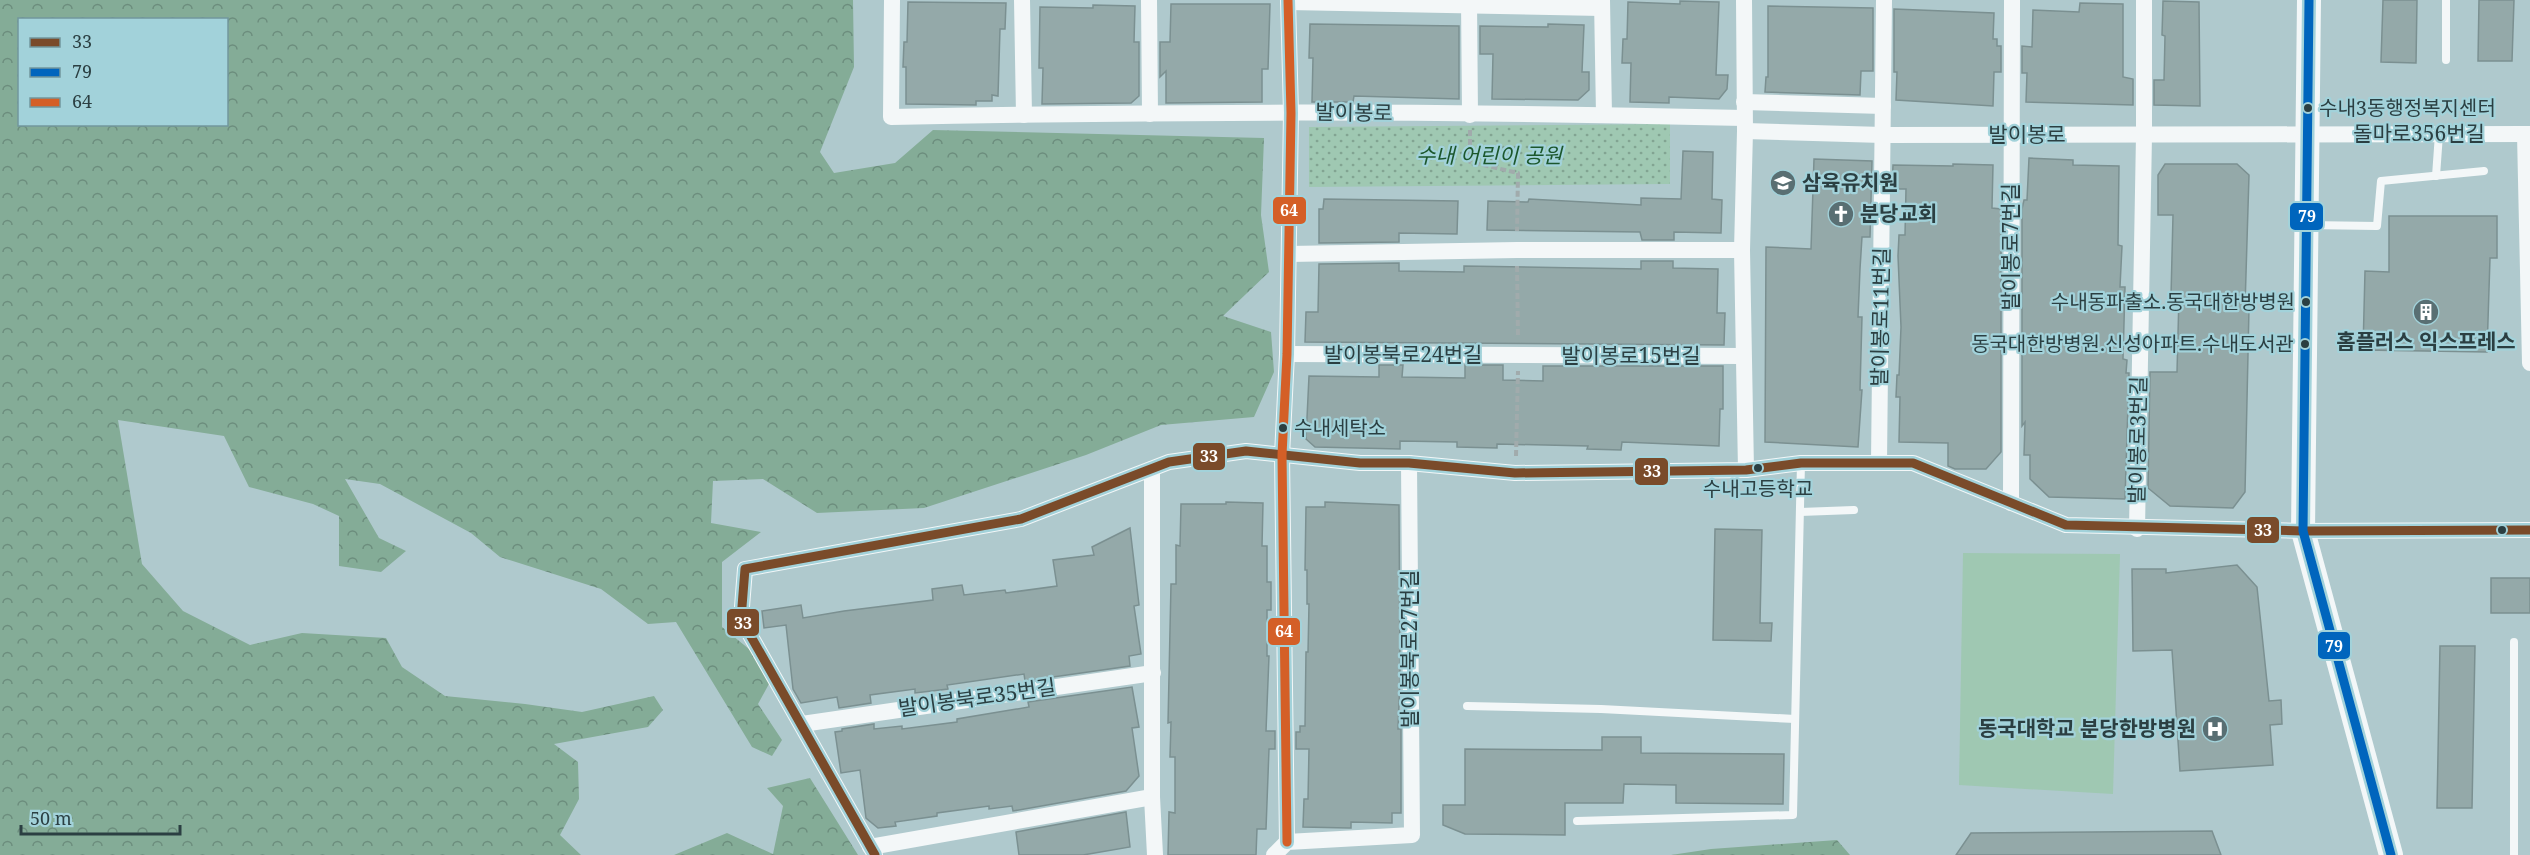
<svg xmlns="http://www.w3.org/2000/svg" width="2530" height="855" font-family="'Noto Serif','Noto Sans KR',serif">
<defs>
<pattern id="grass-dots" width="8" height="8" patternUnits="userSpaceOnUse" patternTransform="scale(1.5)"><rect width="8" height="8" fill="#9fc8b2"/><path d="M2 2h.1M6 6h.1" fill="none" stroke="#82a492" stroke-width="1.8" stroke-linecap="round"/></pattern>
<pattern id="forest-crowns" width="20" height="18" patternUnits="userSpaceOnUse" patternTransform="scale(1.5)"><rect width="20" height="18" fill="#84ac97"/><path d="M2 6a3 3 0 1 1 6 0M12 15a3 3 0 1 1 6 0" fill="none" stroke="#6c8d7d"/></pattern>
</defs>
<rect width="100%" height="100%" fill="#afc9cd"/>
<path fill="url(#grass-dots)" d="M1670,124V184L1309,187V127Z"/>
<g fill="url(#forest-crowns)" fill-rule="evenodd">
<path d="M0,0H853L854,67L820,152L834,173L895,163L933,130L1264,138L1261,215L1269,272L1223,316L1271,332L1274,372L1254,417L1161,425L1086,455L924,508L817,513L763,479L713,481L711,523L761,532L722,562V627L776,671L758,704L782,740L772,756L752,747L676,622L648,624L601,589L500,557L471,533L380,484L345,479L379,538L406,551L381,572L339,566V516L313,504L249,487L224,436L118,420L142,564L183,611L250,645L302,633L386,638L402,667L445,696L525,704L582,712L654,696L663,710L648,727L554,744L578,762L579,799L560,835L581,855H0ZM20,20H226V124H20Z"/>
<path d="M810,778L858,855H674L727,833L773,854L783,806L767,788Z"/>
<path d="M1837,840L1850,855H1671L1711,849Z"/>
</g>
<path fill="#9fc8b2" d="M1963,553L2120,554L2113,794L1959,785Z"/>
<g fill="#94a9a9" stroke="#7b9091" stroke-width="1.5">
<path d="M2383,0H2417L2416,63L2381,62Z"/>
<path d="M2479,0H2514L2512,61H2478Z"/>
<path d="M1680,1L1719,2L1716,75H1728L1727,89L1719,99L1669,97V103L1630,102L1631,63H1622L1623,39H1627L1628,2L1680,4Z"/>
<path d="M2163,1L2199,2L2200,106L2154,105V80H2164L2165,36L2162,35Z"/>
<path d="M908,2L1006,3L1005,29H1000L998,96L992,95V101H976V105L906,104V67H903L904,42H907Z"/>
<path d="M2080,3L2123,4V77L2133,79V105L2026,102L2027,73H2022V46L2032,47L2033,10L2079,12Z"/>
<path d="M1171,4H1270L1268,69H1262V102L1166,103V71L1160,77V42H1170Z"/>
<path d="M1093,5L1135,6L1134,42H1139V96L1131,103L1042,104L1043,68H1039L1040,7L1093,8Z"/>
<path d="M1768,6L1873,8V71H1861L1860,95L1765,92L1766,77H1768Z"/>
<path d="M1894,9L1994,13L1993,39H1997V46H2001V72H1994L1993,106L1896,100L1897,72H1894Z"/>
<path d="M1310,24L1459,26V99L1354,96L1353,102H1312L1313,58H1309Z"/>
<path d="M1548,24L1584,25L1582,72H1589V90L1578,100L1492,99L1493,54H1480V26L1548,27Z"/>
<path d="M1683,151L1713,152L1712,199L1722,200L1721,233L1674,232V240H1642L1640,232L1487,230L1488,201L1528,202L1529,199L1641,205V198L1681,199Z"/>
<path d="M2029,158L2073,160V165L2119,166L2118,245L2122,246L2120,287H2125L2123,359L2127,360L2126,373H2129L2125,499L2049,497L2030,479V455H2024L2025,422L2022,426V209L2024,200H2027Z"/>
<path d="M1814,159L1872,161L1870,237H1862L1860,269L1858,317H1862L1860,390H1862L1858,447L1765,442L1766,247L1811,249Z"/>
<path d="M1953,164L1993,165L1992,208L2001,209V452L1986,469H1955L1948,466V443L1899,442L1900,397H1896L1897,375H1899L1901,327L1898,256L1899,235H1905L1906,189H1892L1893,165L1953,166Z"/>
<path d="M2165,164H2237L2249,175L2245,307L2249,308L2245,492L2233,508L2170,506L2148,488L2150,372H2177L2179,296H2171L2173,215H2158V175Z"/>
<path d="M1324,199L1458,201L1457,234L1399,233V242L1319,243V209H1323Z"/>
<path d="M2389,216H2497V258H2490L2487,352L2363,350L2365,271L2389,272Z"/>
<path d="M1641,261H1673V268L1718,269L1717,313H1725L1724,345L1305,342L1306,312H1318L1319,264L1399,263V271L1464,272V266L1641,269Z"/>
<path d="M1379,365H1403L1402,377L1465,378V365H1503V380L1543,381V366H1723V409H1720L1719,446L1622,442L1621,450L1587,449L1588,446L1497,444V448L1457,447V442L1400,441V449L1315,447L1306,439L1309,376L1379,377Z"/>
<path d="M1226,502L1263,503L1262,546H1267V582H1271V610H1267V656H1269L1266,731H1275V749H1269L1266,829H1257L1256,855H1168L1169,812L1175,813V757H1170L1171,722L1168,723L1171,584H1176V545L1180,546L1181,504H1226Z"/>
<path d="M1325,502L1399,505L1400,679L1398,729H1401V813H1392V823L1351,822V828H1349L1303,827L1304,799H1308L1309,749H1296V732H1300V726H1305L1306,652H1308L1309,604H1307V570H1305L1306,507H1325Z"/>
<path d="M1130,528L1139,605L1134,606L1141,654L1129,656L1130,666L1025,681L1024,674L947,685L948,689L915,693V689L870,695L871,703L839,708L837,697L801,703L793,689L786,625L764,628L762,611L801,605L803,618L844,611L933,600L932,589L962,585L964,595L1005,590L1006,593L1057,586L1053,560L1094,555L1092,547Z"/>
<path d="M1715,529L1762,530L1760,623H1772L1771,641L1713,640Z"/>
<path d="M2237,565L2257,587L2269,701L2281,700L2282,724L2270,725L2273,765L2180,771L2172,650L2133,651L2132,569H2166V573Z"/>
<rect x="2491" y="578" width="39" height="35"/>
<path d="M2440,646H2475L2472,808H2437Z"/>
<path d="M1132,687L1139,727L1132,728L1139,776L1126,791L1013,811L1012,806L989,809V806L937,813V816L895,822L896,826L878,828L866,818L860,770L841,773L835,732L842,731V729L874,724V729L902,726V729L957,722V719L1029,707L1028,702Z"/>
<path d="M1602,737H1641V753L1784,754L1783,804L1676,803V785L1624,784L1623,803H1565V835L1465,834L1443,825V805H1465V749L1602,750Z"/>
<path d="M1126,812L1130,847L1083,855H1019L1016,832Z"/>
<path d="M2212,831L2221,855H1956L1971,833Z"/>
</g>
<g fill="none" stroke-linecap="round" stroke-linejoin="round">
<g stroke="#a1abac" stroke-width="4" stroke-dasharray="6 3" stroke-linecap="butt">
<path d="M1470,130V162L1518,173L1517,231"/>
<path d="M1517,266L1518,336"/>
<path d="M1516,456L1518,371"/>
</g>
<g stroke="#f3f7f8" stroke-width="8">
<path d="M2446,0V60"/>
<path d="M2436,176L2439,134"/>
<path d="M2307,225L2377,226L2381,181L2484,171"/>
<path d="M1800,512L1854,510"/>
<path d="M2514,642V855"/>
<path d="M1467,706L1601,709L1795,719"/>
<path d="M1577,821L1793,815L1801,463"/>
</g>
<g stroke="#f3f7f8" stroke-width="16">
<path d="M892,0L891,117C1176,111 1460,111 1744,118"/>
<path d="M1022,0L1024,115"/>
<path d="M1149,0L1150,114"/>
<path d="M1469,0L1470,115"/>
<path d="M1602,0L1604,115"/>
<path d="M1744,0L1745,131L1742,250L1746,470"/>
<path d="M1288,2L1602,8"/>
<path d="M1744,102L1883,106"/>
<path d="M1745,131L1883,135L2530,134"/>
<path d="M2525,134L2530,363"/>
<path d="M1289,254L1517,250H1742"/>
<path d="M1287,354L1743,356"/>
<path d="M1879,463L1884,0"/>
<path d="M1152,469V797L1155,855"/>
<path d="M2011,503L2012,0"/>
<path d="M2137,529L2144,135V0"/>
<path d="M802,724L1153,673"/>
<path d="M1287,842L1282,455L1287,354L1291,113L1288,0"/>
<path d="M870,847L1152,797"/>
<path d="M875,855L741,619L745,569L1021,519L1169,462L1246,451L1360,463H1409L1515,473L1746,470L1801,463H1913L2066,525L2303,531L2530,530"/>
<path d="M1274,855L1287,842L1412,835L1409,463"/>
</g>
<path stroke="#f3f7f8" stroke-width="24" d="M2309,0L2303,531L2391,855"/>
<g stroke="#a2d2da" stroke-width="14">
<path id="bus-1" d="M875,855L741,619L745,569L1021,519L1169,462L1246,451L1360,463H1409L1515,473L1746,470L1801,463H1913L2066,525L2303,531L2530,530"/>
</g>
<g stroke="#a2d2da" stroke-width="14">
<path id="bus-2" d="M2309,0L2303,531L2391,855"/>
</g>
<g stroke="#a2d2da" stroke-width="14">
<path id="bus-3" d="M1287,842L1282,455L1287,354L1291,113L1288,0"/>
</g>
<use href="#bus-1" stroke="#7a4b2a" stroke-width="9"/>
<use href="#bus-2" stroke="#0065bd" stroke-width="9"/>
<use href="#bus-3" stroke="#d45f27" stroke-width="9"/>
</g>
<defs>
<g id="school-disc" transform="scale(1.35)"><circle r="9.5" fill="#596f73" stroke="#a2d2da"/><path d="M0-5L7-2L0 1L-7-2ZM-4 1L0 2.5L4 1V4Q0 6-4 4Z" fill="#fff"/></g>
<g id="church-disc" transform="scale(1.35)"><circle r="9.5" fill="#596f73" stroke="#a2d2da"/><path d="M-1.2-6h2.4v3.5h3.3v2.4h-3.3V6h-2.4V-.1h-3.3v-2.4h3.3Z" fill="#fff"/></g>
<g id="building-disc" transform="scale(1.35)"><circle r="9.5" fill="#596f73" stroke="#a2d2da"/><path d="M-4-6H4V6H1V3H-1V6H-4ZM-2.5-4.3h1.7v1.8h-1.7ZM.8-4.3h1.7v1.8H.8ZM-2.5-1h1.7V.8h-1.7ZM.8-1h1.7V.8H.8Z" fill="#fff"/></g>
<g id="hospital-disc" transform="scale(1.35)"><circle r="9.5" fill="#596f73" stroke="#a2d2da"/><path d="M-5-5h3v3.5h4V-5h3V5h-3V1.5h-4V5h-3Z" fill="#fff"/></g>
</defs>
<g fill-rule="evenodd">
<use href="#school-disc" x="1783" y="183"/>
<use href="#church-disc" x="1841" y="214"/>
<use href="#building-disc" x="2426" y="312"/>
<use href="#hospital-disc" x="2215" y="729"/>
</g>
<g fill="#2b3f42" stroke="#a2d2da" stroke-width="2">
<circle cx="2308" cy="108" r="5"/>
<circle cx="2306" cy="302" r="5"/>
<circle cx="2305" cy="344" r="5"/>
<circle cx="1283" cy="428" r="5"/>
<circle cx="1758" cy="468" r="5"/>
<circle cx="2502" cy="530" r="5"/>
</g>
<g text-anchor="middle" stroke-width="4.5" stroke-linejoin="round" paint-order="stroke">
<g font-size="20" fill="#2b3f42" stroke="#a2d2da" text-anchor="start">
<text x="2319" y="115">수내3동행정복지센터</text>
<text x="2295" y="309" text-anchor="end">수내동파출소.동국대한방병원</text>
<text x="2294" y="351" text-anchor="end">동국대한방병원.신성아파트.수내도서관</text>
<text x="1294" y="435">수내세탁소</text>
<text x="1758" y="496" text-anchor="middle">수내고등학교</text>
</g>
<g font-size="21" fill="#2b3f42" stroke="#a2d2da">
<text transform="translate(1354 113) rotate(1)" y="7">발이봉로</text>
<text x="2419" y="141">돌마로356번길</text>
<text x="2027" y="142">발이봉로</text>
<text transform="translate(2011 247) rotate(-90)" y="7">발이봉로7번길</text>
<text transform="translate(1881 317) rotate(-89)" y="7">발이봉로11번길</text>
<text x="1403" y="362">발이봉북로24번길</text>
<text x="1631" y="363">발이봉로15번길</text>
<text transform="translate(2138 440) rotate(-89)" y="7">발이봉로3번길</text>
<text transform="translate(1410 649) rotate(-90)" y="7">발이봉북로27번길</text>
<text transform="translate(977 698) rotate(-8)" y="7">발이봉북로35번길</text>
</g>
<g font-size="21" font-style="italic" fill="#1c572c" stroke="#a2d2da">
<text x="1489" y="163">수내 어린이 공원</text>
</g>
<g font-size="21" font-weight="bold" fill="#2b3f42" stroke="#a2d2da" text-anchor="start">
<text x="1802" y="190">삼육유치원</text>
<text x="1860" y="221">분당교회</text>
<text x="2426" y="349" text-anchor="middle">홈플러스 익스프레스</text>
<text x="2196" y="736" text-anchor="end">동국대학교 분당한방병원</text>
</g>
</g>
<g stroke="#a2d2da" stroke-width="2">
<rect x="1272" y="196" width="35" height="29" rx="6" fill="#d45f27"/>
<rect x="2289" y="202" width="35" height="29" rx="6" fill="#0065bd"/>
<rect x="1192" y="442" width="34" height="29" rx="6" fill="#7a4b2a"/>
<rect x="1634" y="457" width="35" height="29" rx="6" fill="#7a4b2a"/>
<rect x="2246" y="516" width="34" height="28" rx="6" fill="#7a4b2a"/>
<rect x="726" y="608" width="34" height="29" rx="6" fill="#7a4b2a"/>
<rect x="1267" y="617" width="34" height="29" rx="6" fill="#d45f27"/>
<rect x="2317" y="631" width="34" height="29" rx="6" fill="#0065bd"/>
</g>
<g font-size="16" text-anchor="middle" font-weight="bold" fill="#fff">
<text x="1289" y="216">64</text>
<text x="2307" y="222">79</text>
<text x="1209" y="462">33</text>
<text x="1652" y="477">33</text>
<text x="2263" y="536">33</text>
<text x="743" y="629">33</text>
<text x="1284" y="637">64</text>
<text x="2334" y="652">79</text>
</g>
<rect x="18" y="18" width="210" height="108" fill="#a2d2da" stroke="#72979d" stroke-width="1.5"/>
<rect x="30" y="38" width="30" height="9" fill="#7a4b2a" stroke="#72979d" stroke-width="1.5"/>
<text x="72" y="48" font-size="18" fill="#2b3f42">33</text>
<rect x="30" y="68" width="30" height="9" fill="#0065bd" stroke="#72979d" stroke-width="1.5"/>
<text x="72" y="78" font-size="18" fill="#2b3f42">79</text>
<rect x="30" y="98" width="30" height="9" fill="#d45f27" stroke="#72979d" stroke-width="1.5"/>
<text x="72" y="108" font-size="18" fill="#2b3f42">64</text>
<path d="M21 825v9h159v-9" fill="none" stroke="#2b3f42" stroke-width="3"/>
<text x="30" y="825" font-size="18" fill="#2b3f42" stroke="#a2d2da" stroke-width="4.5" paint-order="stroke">50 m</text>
</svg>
